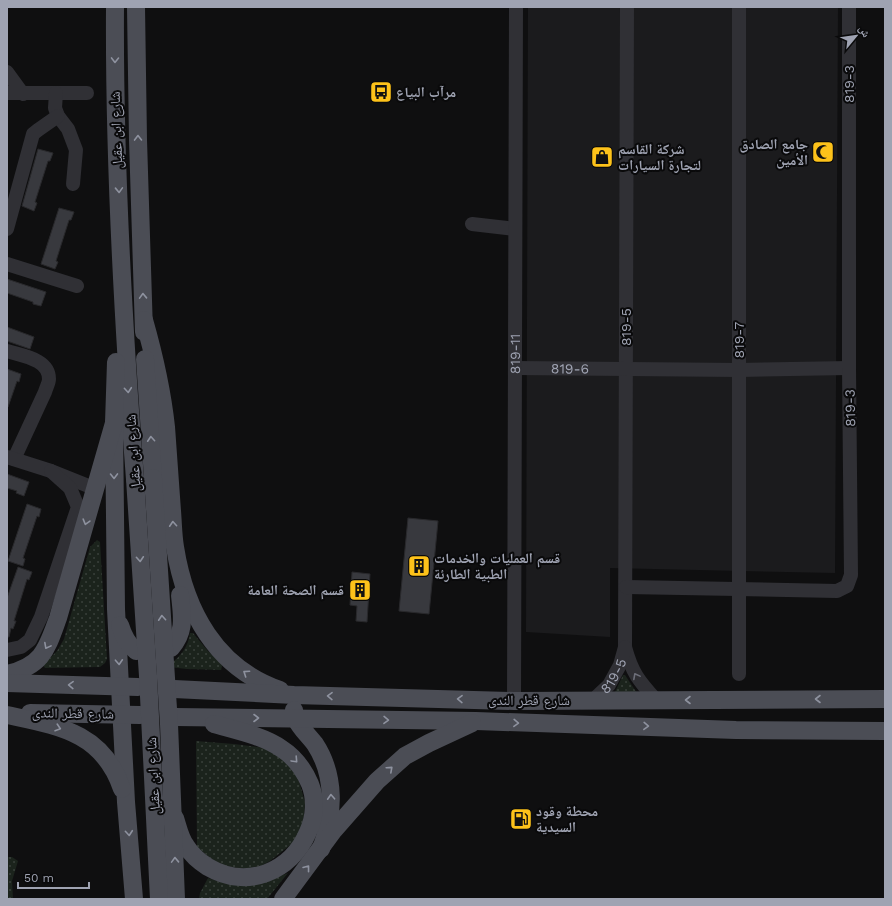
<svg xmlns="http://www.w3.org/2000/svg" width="892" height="906" font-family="'Work Sans','Noto Naskh Arabic',sans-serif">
<defs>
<pattern id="grass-dots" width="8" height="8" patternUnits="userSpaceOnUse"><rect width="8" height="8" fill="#1b231c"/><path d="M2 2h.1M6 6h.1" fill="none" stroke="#39403b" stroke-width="1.8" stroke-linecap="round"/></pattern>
</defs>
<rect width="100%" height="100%" fill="#0f0f10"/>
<path fill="#1b1b1d" d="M528,7H838L835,573L610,568V637L526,632Z"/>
<g fill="url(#grass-dots)">
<path d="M97,540L100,542L107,659L105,663L100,667L45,668L43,665L57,651L64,639L90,547Z"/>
<path d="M190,633H193L208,651L221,663L222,666L221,670L187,669L169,667V665C181,656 188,647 190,633Z"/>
<path d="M623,675H625L637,693L615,692Z"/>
<path d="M196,741L234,744L265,748L285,759L298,778L305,802L304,816L301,829L294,842L270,861L257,868L244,869L225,866L214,861L197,847Z"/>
<path d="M7,857H12L18,861L12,881L13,899H7Z"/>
<path d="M288,873L267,899H199L200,893L208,878C243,890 255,886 288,873Z"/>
</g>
<g fill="#38393e" stroke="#29292c">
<path d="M38,149L53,153L50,161H48L35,202L37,203L34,211L22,206Z"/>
<path d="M59,208L74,212L71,220H69L56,261L58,262L55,269L41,264Z"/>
<path d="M7,279L46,292L41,306L33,304V302L7,293Z"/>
<path d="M7,327L34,337L30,349L7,341Z"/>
<path d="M7,369L21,374L19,382L17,381L8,407H7Z"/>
<path d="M7,474L29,482L24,496L16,493L17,491L7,488Z"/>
<path d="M27,504L41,509L39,517L37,516L23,558L25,559L23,566L8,561Z"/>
<path d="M408,518L438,521L429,614L399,611Z"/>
<path d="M18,567L32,572L29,580L27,579L14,621H16L13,629L11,628L9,637H7V598Z"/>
<path d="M352,572L370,574L367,622L356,621L357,606L350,605Z"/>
</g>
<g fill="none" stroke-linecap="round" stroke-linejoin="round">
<g stroke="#303035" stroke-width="14">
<path d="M627,7L625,647C632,673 639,681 656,700"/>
<path d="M7,72L23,94"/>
<path d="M7,93H87"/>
<path d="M56,93L55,108L58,116L68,129L76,150L73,184"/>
<path d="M472,224L515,229"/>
<path d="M7,229L33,134L38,130L58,116"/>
<path d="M7,264L77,286"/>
<path d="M7,351C23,356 49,359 49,379C49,383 46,388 45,392L14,459"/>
<path id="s1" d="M515,368L739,370L849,368"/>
<path d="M7,457L51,471L96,489"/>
<path d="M626,587L837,591L847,586L851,575L849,368V7"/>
<path d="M7,650L21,647L30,640L41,617L78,507L70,488L51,471"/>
<path d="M739,674V7"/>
<path id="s2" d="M593,700L609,685L620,665L625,647"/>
<path id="s3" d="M514,701L516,7"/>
</g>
<g stroke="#4b4d55" stroke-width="18">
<path d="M115,7C114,164 123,322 135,479"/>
<path d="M136,7L138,140L144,332"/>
<path d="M144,320C154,355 162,390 166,427C168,455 170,483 172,511C173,523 173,535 175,547C185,611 216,668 280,690"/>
<path d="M145,359L153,478"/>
<path d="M114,423L116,609L126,802L134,899"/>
<path d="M120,625C123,635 127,644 136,651"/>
<path d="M171,648C186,631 182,616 180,595"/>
<path d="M7,674C43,666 47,648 58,618L114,423L116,362"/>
<path d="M7,683L138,687"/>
<path d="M174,689L294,695L514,701L885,699"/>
<path d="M294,710C295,713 294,717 296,719C300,728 309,736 315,744C336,776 334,815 321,849"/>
<path d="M30,713L140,715"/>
<path d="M7,715C58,726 103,732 122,789"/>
<path d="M175,717L476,721L736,730L885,731"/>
<path d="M175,818C178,827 180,838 186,846C191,854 200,862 208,867C247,890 291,872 308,832C315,817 316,799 310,784C304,770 296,758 282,749C264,736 235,730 214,724"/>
<path d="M283,899L334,830L377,781L405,756L429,743L472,723"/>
</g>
<g stroke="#4b4d55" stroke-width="18">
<path d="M153,478L169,724L176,899"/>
<path d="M135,479L148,676L159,899"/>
</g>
</g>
<defs><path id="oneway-chevron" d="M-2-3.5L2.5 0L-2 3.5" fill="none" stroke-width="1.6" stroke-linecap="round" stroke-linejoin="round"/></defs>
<g stroke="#8e929f">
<use href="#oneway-chevron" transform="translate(115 60) rotate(91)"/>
<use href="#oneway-chevron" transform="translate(138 138) rotate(-91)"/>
<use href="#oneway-chevron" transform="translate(119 190) rotate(88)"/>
<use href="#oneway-chevron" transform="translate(143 296) rotate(-92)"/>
<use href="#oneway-chevron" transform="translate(128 390) rotate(85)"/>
<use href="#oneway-chevron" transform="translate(151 439) rotate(-94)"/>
<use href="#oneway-chevron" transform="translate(114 476) rotate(89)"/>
<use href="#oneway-chevron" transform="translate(86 522) rotate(106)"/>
<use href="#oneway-chevron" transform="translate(173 524) rotate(-94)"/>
<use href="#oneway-chevron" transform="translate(140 559) rotate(86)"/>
<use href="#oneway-chevron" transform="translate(162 618) rotate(-94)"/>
<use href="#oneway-chevron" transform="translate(47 646) rotate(118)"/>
<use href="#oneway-chevron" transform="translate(119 662) rotate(87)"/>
<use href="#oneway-chevron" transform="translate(246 673) rotate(-146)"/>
<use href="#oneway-chevron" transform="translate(71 685) rotate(-178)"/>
<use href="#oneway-chevron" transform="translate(330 696) rotate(-179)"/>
<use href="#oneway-chevron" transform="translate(460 699) rotate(-179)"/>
<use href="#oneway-chevron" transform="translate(818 699) rotate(180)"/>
<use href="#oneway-chevron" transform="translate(688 700) rotate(180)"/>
<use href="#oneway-chevron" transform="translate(256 718)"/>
<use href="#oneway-chevron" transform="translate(386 720) rotate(1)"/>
<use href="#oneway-chevron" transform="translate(516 723) rotate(2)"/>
<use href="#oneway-chevron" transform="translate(646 726) rotate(2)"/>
<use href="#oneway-chevron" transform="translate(58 728) rotate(18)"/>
<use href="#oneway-chevron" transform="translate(295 760) rotate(47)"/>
<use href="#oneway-chevron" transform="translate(390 769) rotate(-42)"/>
<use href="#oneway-chevron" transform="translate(331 797) rotate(-93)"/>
<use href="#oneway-chevron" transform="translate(129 833) rotate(85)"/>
<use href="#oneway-chevron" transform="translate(175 860) rotate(-92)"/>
<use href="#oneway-chevron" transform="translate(307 868) rotate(-52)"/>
</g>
<use stroke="#6d6f7a" href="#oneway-chevron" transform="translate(636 676) rotate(-118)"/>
<defs>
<g id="bus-square" transform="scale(1.15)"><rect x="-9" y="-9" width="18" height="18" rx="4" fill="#fdc21a" stroke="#0a0a0b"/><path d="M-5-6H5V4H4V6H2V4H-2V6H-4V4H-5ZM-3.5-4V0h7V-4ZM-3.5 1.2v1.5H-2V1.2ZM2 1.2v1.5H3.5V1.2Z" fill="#111"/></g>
<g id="mosque-square" transform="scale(1.15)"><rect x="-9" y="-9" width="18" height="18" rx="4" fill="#fdc21a" stroke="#0a0a0b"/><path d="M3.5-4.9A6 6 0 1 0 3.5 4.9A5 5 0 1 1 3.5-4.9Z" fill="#111"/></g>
<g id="shop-square" transform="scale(1.15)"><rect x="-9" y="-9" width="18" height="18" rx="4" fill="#fdc21a" stroke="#0a0a0b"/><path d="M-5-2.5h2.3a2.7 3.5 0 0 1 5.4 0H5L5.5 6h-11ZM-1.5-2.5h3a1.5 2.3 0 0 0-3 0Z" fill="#111"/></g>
<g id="building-square" transform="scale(1.15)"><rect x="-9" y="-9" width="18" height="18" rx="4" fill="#fdc21a" stroke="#0a0a0b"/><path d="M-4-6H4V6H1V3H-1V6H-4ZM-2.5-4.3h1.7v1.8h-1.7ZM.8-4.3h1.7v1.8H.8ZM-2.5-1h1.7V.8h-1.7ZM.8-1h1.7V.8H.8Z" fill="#111"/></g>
<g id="fuel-square" transform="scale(1.15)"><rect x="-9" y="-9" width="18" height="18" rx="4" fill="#fdc21a" stroke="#0a0a0b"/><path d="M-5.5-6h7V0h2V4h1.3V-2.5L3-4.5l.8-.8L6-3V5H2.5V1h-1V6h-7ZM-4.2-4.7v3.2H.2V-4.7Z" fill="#111"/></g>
</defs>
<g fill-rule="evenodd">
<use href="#bus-square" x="381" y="92"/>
<use href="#mosque-square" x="823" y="152"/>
<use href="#shop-square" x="602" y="157"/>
<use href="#building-square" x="419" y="566"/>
<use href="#building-square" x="360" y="590"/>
<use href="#fuel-square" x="521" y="819"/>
</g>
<g text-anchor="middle" stroke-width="4" stroke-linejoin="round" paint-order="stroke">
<g font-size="14" fill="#9fa3b2" stroke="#0a0a0b">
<text transform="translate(849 84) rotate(-90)" y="5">819-3</text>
<text transform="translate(116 130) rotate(-92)" y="5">شارع ابن عقيل</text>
<text transform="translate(626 327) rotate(-90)" y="5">819-5</text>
<text transform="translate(739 340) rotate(-90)" y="5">819-7</text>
<text dy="5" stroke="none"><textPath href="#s3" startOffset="347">819-11</textPath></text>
<text dy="5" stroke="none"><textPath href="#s1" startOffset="55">819-6</textPath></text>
<text transform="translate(850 408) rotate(-91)" y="5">819-3</text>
<text transform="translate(133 453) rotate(-94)" y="5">شارع ابن عقيل</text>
<text dy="5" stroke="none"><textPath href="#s2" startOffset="32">819-5</textPath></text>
<text x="529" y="705">شارع قطر الندى</text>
<text transform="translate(73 713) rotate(1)" y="5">شارع قطر الندى</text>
<text transform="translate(153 776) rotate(-93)" y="5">شارع ابن عقيل</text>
</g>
<g font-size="14" font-weight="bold" fill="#9fa3b2" stroke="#0a0a0b" text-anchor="start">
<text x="396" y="97">مرآب البياع</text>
<text x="808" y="149" text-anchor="end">جامع الصادق<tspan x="808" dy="16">الأمين</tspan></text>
<text x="618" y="154">شركة القاسم<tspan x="618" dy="16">لتجارة السيارات</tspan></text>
<text x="434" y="563">قسم العمليات والخدمات<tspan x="434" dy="16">الطبية الطارئة</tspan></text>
<text x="344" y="595" text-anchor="end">قسم الصحة العامة</text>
<text x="536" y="816">محطة وقود<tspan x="536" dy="16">السيدية</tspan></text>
</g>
</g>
<rect width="892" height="906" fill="none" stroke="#9fa3b2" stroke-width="16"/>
<g transform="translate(856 36) rotate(61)" stroke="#0a0a0b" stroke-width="3" paint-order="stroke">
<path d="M0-3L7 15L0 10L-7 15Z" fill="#9fa3b2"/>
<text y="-6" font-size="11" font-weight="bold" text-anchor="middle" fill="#9fa3b2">ش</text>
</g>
<path d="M18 882v6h71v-6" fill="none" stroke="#9fa3b2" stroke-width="2"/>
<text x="24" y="882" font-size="12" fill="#9fa3b2" stroke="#0a0a0b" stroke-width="3" paint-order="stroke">50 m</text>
</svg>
